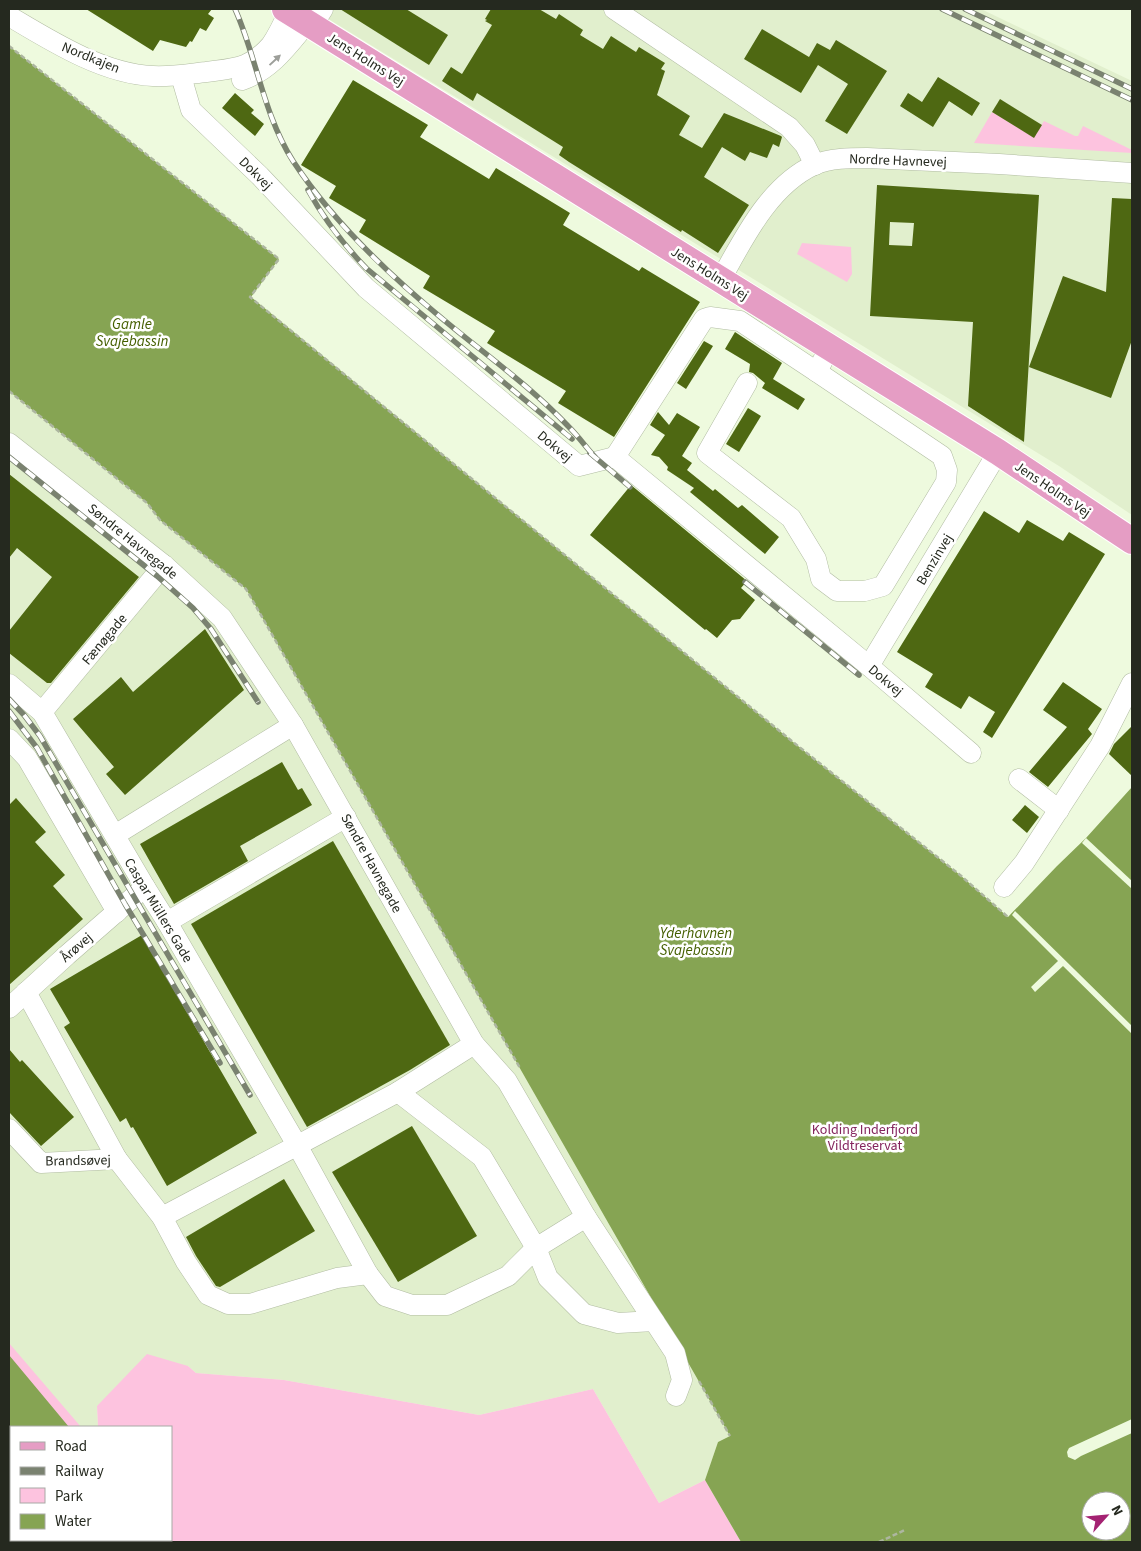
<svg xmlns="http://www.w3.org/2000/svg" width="1141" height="1551" font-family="'Source Sans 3',sans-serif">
<rect width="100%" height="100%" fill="#eefade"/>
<g fill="#e1efcd">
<path d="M312,9H981L1132,81V515L1059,466Z"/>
<path d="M9,391L147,503L160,520L246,589L730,1436L718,1442L705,1480L659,1503L593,1389L479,1415L284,1380L196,1373L188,1366L97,1406L98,1427H69L9,1355Z"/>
</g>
<g fill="#fdc3df">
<path d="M992,112L1034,137L1044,121L1075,136H1078L1083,126L1132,150V153L974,143Z"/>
<path d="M802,243L851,247L852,274L847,282L797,254Z"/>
<path d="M9,1343L81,1427H11V1540H171V1427H98L97,1406L147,1354L188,1366L196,1373L284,1380L479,1415L593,1389L659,1503L705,1480L741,1542H9Z"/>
</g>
<g fill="#86a453" fill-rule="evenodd">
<path d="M9,46L279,259L251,297L793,742L960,875L1008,917L1057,866L1086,838L1132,787V1542H741L705,1480L718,1442L730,1436L246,589L160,520L147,503L9,391ZM1091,1501H1121V1531H1091Z"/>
<path d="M9,1355L69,1427H11V1540H163L165,1542H9Z"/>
</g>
<g fill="#eefade">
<path d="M1086,838L1132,881V889L1082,843Z"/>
<path d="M1015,911L1132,1026V1034L1063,966L1035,992L1031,987L1058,961L1012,915Z"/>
<path d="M1132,1419V1433L1081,1456L1075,1460L1068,1457L1067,1452L1069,1448Z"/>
</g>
<g fill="#4e6812" fill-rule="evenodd">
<path d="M86,9H212L208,14L214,18L206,31L200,28L192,42L190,41L186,47L160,40L153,51Z"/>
<path d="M340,9H406L448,35L429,65Z"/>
<path d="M491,9H539L556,19L559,14L583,30L580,35L603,49L611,36L636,52L639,47L665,63L661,69L665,71L657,95L690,116L679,135L702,148L724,113L781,136L782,137L779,147L773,144L767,158L750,152L745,161L722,147L704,177L749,205L718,253L682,230L681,232L569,162L559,155L563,147L477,93L473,101L442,81L451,67L462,74L492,25L485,21L487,20L485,19Z"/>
<path d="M762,29L809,57L817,43L830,50L836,40L887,71L847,134L825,121L848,84L818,65L801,93L744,59Z"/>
<path d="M938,77L980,103L972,116L949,101L933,127L900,106L908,93L922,102Z"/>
<path d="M353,80L428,125L420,137L489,179L496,168L570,213L563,225L639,271L642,267L700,302L614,437L558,403L566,391L487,343L495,331L423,288L430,276L359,232L366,220L329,198L336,186L301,165Z"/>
<path d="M235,93L254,110L251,113L264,124L255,136L222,108Z"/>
<path d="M1000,99L1042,125L1034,138L992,112Z"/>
<path d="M877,185L1039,195L1024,442L968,406L973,322L870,316ZM890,222L914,223L912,246L889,245Z"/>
<path d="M1112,198L1132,199V340L1111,398L1029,367L1063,276L1106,292Z"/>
<path d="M735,332L782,363L773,379L805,399L798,410L762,388L765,383L753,373L749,372L750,364L725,349Z"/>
<path d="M704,341L713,346L686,389L677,383Z"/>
<path d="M748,408L761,416L739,452L726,444Z"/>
<path d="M658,412L669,425L677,413L700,427L682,456L692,463L687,470L713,491L715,489L738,508L742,505L779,537L765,554L690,492L694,488L667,470L668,467L659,457L651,455L665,435L650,425Z"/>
<path d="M9,474L139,577L51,683H47L9,653V631L52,577L17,548L9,558Z"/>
<path d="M631,485L747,581L741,588L755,600L740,619L732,620L717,638L706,629L705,630L590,535Z"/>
<path d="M984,511L1019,533L1027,520L1063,541L1069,532L1105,554L992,738L983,732L995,712L969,696L961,709L925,687L933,674L897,652Z"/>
<path d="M205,629L244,690L125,795L106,774L114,767L73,719L121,677L133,692Z"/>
<path d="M1063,682L1102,709L1088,729L1092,734L1048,787L1029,772L1067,727L1043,710Z"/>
<path d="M1132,726V776L1109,754L1114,744Z"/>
<path d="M282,762L298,790L302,788L312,805L240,846L248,861L174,904L140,844Z"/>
<path d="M16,798L46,832L35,842L65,875L53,886L83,919L9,985V805Z"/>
<path d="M1025,805L1039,817L1027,833L1012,820Z"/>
<path d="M333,841L450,1045L410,1070L307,1127L191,924Z"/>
<path d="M142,935L257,1133L167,1186L133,1127L131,1128L126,1118L120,1122L64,1027L70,1023L50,989Z"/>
<path d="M9,1049L20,1062L22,1060L74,1117L41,1146L9,1112Z"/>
<path d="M412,1126L477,1236L398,1282L332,1172Z"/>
<path d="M284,1179L315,1231L220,1287L216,1286L196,1256L186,1237Z"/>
</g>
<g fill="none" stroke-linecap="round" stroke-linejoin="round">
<g stroke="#b1bca2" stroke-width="21">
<g id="minor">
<path d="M614,9L789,127L805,145L815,165"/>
<path d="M9,16C51,41 103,74 153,76C171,77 188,74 206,72C235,68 250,69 271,45C278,35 284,22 289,11"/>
<path d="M312,26L323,9"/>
<path d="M181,76L191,110L260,176L366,288L579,466L615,457"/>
<path d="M242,80C271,70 288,46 307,23"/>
<path d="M721,279C744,238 769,186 814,165C830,158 850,158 867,158L999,164L1132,173"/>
<path d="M747,383L707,453L791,518L816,559L821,579L837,591H865L883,586L946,482L947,470L942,456L817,372"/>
<path d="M9,443L164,565L222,618L293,725L474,1044L507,1081L586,1217L536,1248L482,1157L398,1092"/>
<path d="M615,457L869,666L971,753"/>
<path d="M615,457L704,319L710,317L740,321L817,372L823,360"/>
<path d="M869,666L998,452"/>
<path d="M9,684L42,712L145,887L167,922L297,1145L368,1274L385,1296L412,1305H447L508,1276L536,1248L548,1278L584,1314L618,1323L654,1321"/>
<path d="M42,712L164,565"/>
<path d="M9,739L27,758L117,912"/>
<path d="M1019,779L1059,810"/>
<path d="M115,835L293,725"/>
<path d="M1004,887L1024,863L1100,746L1132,683"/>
<path d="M167,922L346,817"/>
<path d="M26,992L117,1159"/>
<path d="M9,1008L67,955L145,887"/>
<path d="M9,1129L41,1163L117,1159L162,1217L186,1262L208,1295L228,1304H250L337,1278L368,1274"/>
<path d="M162,1217L398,1092L474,1044"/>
<path d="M586,1217L675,1353L682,1380L676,1396"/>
</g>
</g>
<g stroke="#fff" stroke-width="28">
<path id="major" d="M285,9L998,452L1132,541"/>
</g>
<g stroke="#adb6a0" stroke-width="2.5" stroke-dasharray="5 2.5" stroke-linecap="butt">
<path d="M9,46L279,259L250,297L793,742L960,875L1008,917"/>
<path d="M9,391L147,503L160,520L246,589L520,1068"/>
<path d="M699,1381L730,1436"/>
<path d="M879,1542L905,1530"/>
</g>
<use href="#minor" stroke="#fff" stroke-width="20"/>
<use href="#major" stroke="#e59dc4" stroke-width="26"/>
<g stroke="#7a8270" stroke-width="5.5">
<g id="rail">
<path d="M235,9C257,58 263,114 293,161C333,222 388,274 444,320C486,355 530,386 568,426C578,436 586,447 595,457"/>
<path d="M942,9L1132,100"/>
<path d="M965,9L1132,89"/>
<path d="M308,190C324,219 343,244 366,268L572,439"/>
<path d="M590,453L630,487"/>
<path d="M9,457L157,576L193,608L211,629L258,702"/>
<path d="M745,582L859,675"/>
<path d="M9,699L24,715L40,736L250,1095"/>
<path d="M9,711L37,748L125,904L220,1063"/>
</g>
</g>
<use href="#rail" stroke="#fff" stroke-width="4" stroke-dasharray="11" stroke-linecap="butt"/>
</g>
<defs><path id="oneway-solid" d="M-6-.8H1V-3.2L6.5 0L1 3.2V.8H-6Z" transform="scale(1.25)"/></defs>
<use fill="#9d9f9a" href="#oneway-solid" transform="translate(275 60) rotate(-43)"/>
<g text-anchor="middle" stroke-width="5" stroke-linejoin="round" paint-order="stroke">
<g font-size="14" fill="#25291f" stroke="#fff">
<text transform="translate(91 57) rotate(22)" y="5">Nordkajen</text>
<text transform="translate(366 59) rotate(32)" y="5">Jens Holms Vej</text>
<text transform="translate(898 160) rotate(2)" y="5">Nordre Havnevej</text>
<text transform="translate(256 173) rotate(45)" y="5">Dokvej</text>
<text transform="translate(710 273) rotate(32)" y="5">Jens Holms Vej</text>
<text transform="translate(555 446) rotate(40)" y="5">Dokvej</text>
<text transform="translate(1053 489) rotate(34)" y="5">Jens Holms Vej</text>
<text transform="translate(133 541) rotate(39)" y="5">Søndre Havnegade</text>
<text transform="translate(934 559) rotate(-59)" y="5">Benzinvej</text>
<text transform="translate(104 639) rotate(-50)" y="5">Fænøgade</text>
<text transform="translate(886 680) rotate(40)" y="5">Dokvej</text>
<text transform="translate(372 863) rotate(61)" y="5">Søndre Havnegade</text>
<text transform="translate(159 910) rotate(59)" y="5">Caspar Müllers Gade</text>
<text transform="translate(76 947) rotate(-41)" y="5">Årøvej</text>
<text transform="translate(78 1160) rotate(-1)" y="5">Brandsøvej</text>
</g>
<g font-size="14" fill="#84245d" stroke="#fff">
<text x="865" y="1134">Kolding Inderfjord<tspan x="865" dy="16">Vildtreservat</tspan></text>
</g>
<g font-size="15" font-style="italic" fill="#455f00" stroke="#fff">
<text x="132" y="329">Gamle<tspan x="132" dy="17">Svajebassin</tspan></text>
<text x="696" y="938">Yderhavnen<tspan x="696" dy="17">Svajebassin</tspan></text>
</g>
</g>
<rect width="1141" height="1551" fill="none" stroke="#25291f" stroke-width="20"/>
<rect x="10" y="1426" width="162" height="115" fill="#ffffff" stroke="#a8a9a5"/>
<rect x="20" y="1442" width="25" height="8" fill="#e59dc4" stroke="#a8a9a5"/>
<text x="55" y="1451" font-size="15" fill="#25291f">Road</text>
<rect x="20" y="1467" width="25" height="8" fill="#7a8270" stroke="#a8a9a5"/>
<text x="55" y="1476" font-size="15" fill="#25291f">Railway</text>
<rect x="20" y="1488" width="25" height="15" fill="#fdc3df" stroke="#a8a9a5"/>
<text x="55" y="1501" font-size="15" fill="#25291f">Park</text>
<rect x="20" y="1514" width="25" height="15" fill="#86a453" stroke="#a8a9a5"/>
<text x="55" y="1526" font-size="15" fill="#25291f">Water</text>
<g transform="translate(1106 1516) rotate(63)"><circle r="24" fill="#ffffff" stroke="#a8a9a5"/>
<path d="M0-4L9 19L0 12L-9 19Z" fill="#a42272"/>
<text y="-8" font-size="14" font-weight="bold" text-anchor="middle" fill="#25291f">N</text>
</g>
</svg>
